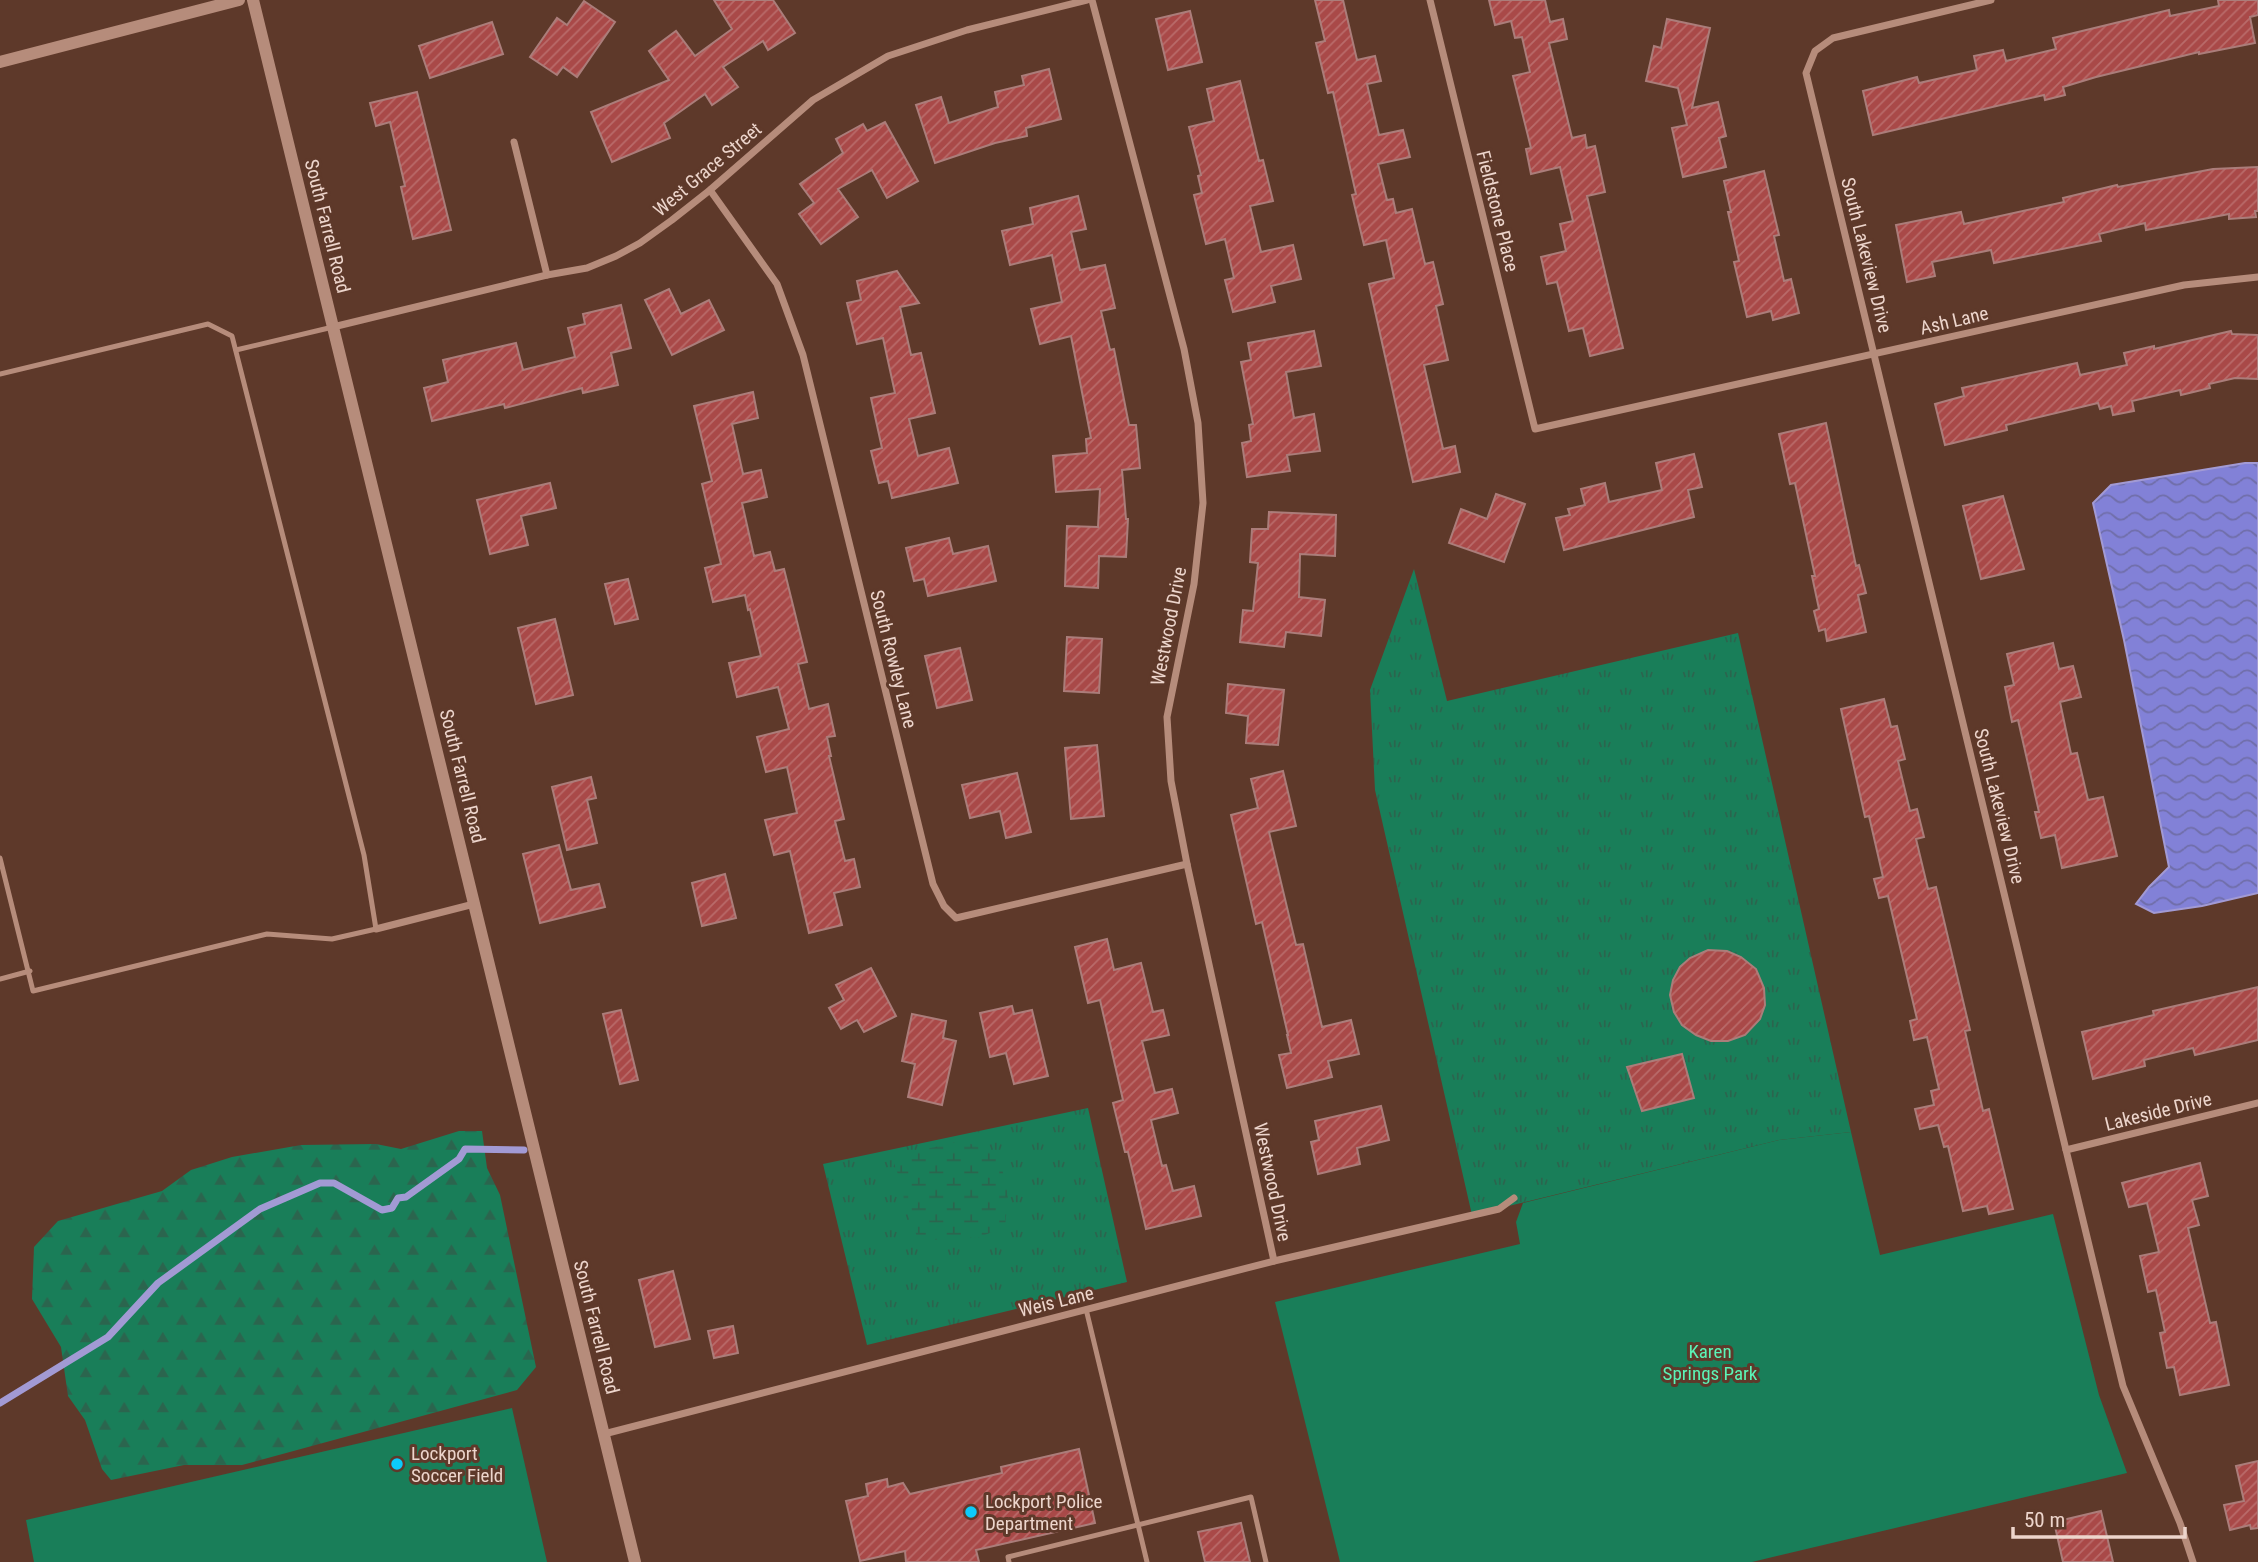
<svg xmlns="http://www.w3.org/2000/svg" width="2258" height="1562" font-family="'Roboto Condensed',sans-serif">
<defs>
<pattern id="grass-tufts" width="24" height="20" patternUnits="userSpaceOnUse" patternTransform="scale(1.75)"><rect width="24" height="20" fill="#197e59"/><path d="M3 7l-1-3M5 7V3M7 7l1-3M15 17l-1-3M17 17v-4M19 17l1-3" fill="none" stroke="#2b654e"/></pattern>
<pattern id="forest-firs" width="22" height="20" patternUnits="userSpaceOnUse" patternTransform="scale(1.75)"><rect width="22" height="20" fill="#197e59"/><path d="M5 1l3.5 6h-7zM16 11l3.5 6h-7z" fill="#2b654e"/></pattern>
<pattern id="wetland-marsh" width="20" height="14" patternUnits="userSpaceOnUse" patternTransform="scale(1.75)"><rect width="20" height="14" fill="#197e59"/><path d="M1 5h8M5 5V1M11 12h8M15 12V8" fill="none" stroke="#2b654e"/></pattern>
<pattern id="water-waves" width="16" height="10" patternUnits="userSpaceOnUse" patternTransform="scale(1.75)"><rect width="16" height="10" fill="#8281d7"/><path d="M0 5q4-4 8 0t8 0" fill="none" stroke="#706ea9"/></pattern>
<pattern id="building-hatch" width="6" height="6" patternUnits="userSpaceOnUse" patternTransform="scale(1.75)"><rect width="6" height="6" fill="#a94948"/><path d="M-1 1l2-2M0 6l6-6M5 7l2-2" fill="none" stroke="#b96b6a"/></pattern>
</defs>
<rect width="100%" height="100%" fill="#5e392a"/>
<g fill="url(#grass-tufts)">
<path d="M1414,569L1447,701L1738,633L1851,1132L1779,1140L1472,1215L1375,790L1370,690Z"/>
<path d="M1088,1108L1127,1282L867,1345L823,1164Z"/>
</g>
<path fill="url(#forest-firs)" d="M459,1131H482L487,1168L500,1195L536,1367L517,1390L242,1465H184L111,1480L102,1469L85,1420L68,1396L61,1347L32,1299L34,1247L58,1221L162,1191L191,1170L232,1157L301,1145L376,1144L401,1149Z"/>
<path fill="url(#wetland-marsh)" d="M963,1141L999,1155L1008,1195L1005,1227L977,1238L956,1235L930,1241L918,1239L904,1203L903,1189L893,1160L902,1154Z"/>
<g fill="#197e59">
<path d="M1851,1132L1880,1255L2053,1214L2099,1395L2127,1473L1752,1562H1340L1275,1302L1520,1244L1516,1222L1523,1203L1779,1140Z"/>
<path d="M512,1408L547,1562H34L26,1520Z"/>
</g>
<path fill="url(#water-waves)" stroke="#a29ad4" stroke-width="2" d="M2245,463H2258V893L2202,906L2154,913L2136,904L2149,887L2169,867L2124,640L2093,503L2111,485Z"/>
<g fill="none" stroke-linecap="round" stroke-linejoin="round">
<path stroke="#a29ad4" stroke-width="7" d="M0,1403L108,1337L158,1283L260,1209L320,1183H334L382,1210L392,1208L398,1198L406,1197L459,1159L465,1149L524,1150"/>
</g>
<g fill="url(#building-hatch)" stroke="#ab7d7a" stroke-width="2">
<path d="M714,0H773L795,33L768,50L763,41L723,67L738,87L712,105L705,94L664,123L670,138L612,162L591,112L669,80L649,51L676,31L695,56L732,29Z"/>
<path d="M1315,0H1343L1357,60L1375,56L1381,81L1367,84L1379,135L1403,130L1410,157L1378,164L1387,200L1393,199L1396,213L1412,209L1425,264L1433,262L1443,304L1436,306L1448,360L1424,365L1443,449L1455,446L1460,472L1413,482L1369,284L1394,278L1386,240L1364,245L1352,195L1356,194L1333,92L1328,93L1316,43L1325,41Z"/>
<path d="M1489,0H1545L1550,22L1563,19L1567,39L1549,43L1572,138L1585,135L1587,148L1595,146L1605,192L1587,196L1623,348L1590,356L1583,328L1569,331L1557,282L1547,284L1541,257L1566,251L1560,224L1573,221L1560,167L1531,174L1526,149L1531,148L1513,76L1530,72L1522,37L1515,38L1511,21L1495,25Z"/>
<path d="M2218,0H2258V15L2250,17L2255,43L2199,54V52L2096,77L2063,87L2065,95L2045,100L2044,95L1873,135L1863,91L1917,77L1919,83L1977,70L1974,56L2003,50L2006,61L2056,49L2053,38L2169,10L2170,16L2219,6Z"/>
<path d="M584,1L615,22L577,77L563,67L557,75L530,57L557,18L567,25Z"/>
<path d="M1190,11L1202,62L1168,70L1156,19Z"/>
<path d="M1667,19L1710,28L1692,108L1718,102L1726,136L1719,138L1726,167L1683,177L1672,128L1687,125L1678,88L1646,81L1654,46L1661,48Z"/>
<path d="M492,22L503,54L430,78L419,46Z"/>
<path d="M1049,69L1061,119L1026,128L1027,136L995,143L935,163L916,105L941,97L949,123L998,107L995,92L1024,85L1022,76Z"/>
<path d="M1240,81L1259,161L1263,160L1273,201L1250,206L1261,252L1293,245L1301,279L1271,286L1275,302L1233,312L1225,280L1234,278L1225,239L1206,244L1194,195L1202,193L1198,176L1201,175L1189,127L1214,121L1207,89Z"/>
<path d="M417,92L451,230L413,239L401,187L405,186L390,122L376,126L370,103Z"/>
<path d="M885,122L918,181L887,198L872,170L838,189L858,217L821,244L799,214L814,203L800,184L843,153L836,139L863,124L867,131Z"/>
<path d="M2258,167V211H2255L2256,217L2229,219V214L2146,230L2145,223L2099,234L2101,241L1994,263L1991,250L1932,262L1935,276L1907,282L1896,225L1961,212L1964,224L2064,202L2063,198L2117,185L2118,187L2213,169Z"/>
<path d="M1764,171L1779,235L1774,236L1784,281L1791,279L1799,313L1773,320L1771,311L1747,317L1734,262L1739,261L1728,212H1731L1724,181Z"/>
<path d="M1078,196L1086,229L1071,232L1080,270L1105,265L1115,308L1101,311L1110,350L1114,349L1129,425H1136L1140,468L1122,470L1126,519H1128L1126,557L1099,556L1098,588L1065,586L1067,526L1098,527L1100,489L1056,492L1053,456L1087,453L1086,439L1091,438L1071,336L1040,344L1031,309L1062,302L1052,255L1010,265L1002,231L1033,224L1030,208Z"/>
<path d="M897,271L919,303L900,307L911,355L921,353L935,413L909,419L918,456L949,448L958,483L892,498L888,481L879,483L871,451L882,448L871,398L895,393L883,338L857,344L847,303L861,300L857,281Z"/>
<path d="M669,289L681,314L709,300L724,330L672,355L645,300Z"/>
<path d="M621,305L631,348L611,353L618,385L583,393L582,388L505,408L504,404L432,421L424,388L448,382L443,360L516,343L523,370L575,357L568,328L585,324L583,314Z"/>
<path d="M1314,331L1321,366L1286,372L1294,418L1314,414L1320,451L1287,455L1290,471L1247,477L1242,443L1251,441L1249,425L1253,424L1241,362L1251,360L1248,343Z"/>
<path d="M2231,331L2232,334L2258,335V379L2235,378L2209,384L2210,388L2181,395L2180,390L2132,401L2134,411L2113,415L2111,406L2100,409L2098,403L2006,425L2007,430L1945,445L1935,404L1964,396L1962,388L2077,363L2080,375L2127,365L2124,353L2154,346V349Z"/>
<path d="M753,392L758,418L732,424L743,474L761,470L767,497L742,503L754,556L770,552L775,571L784,569L807,662L798,664L809,709L828,704L835,736L827,737L831,756H829L844,819L835,821L845,861L854,859L860,887L834,893L842,925L809,933L790,851L774,855L765,820L797,813L787,767L766,772L757,737L789,729L778,687L737,697L729,663L761,656L750,609L748,610L745,595L713,602L705,568L721,564L702,484L712,481L694,406Z"/>
<path d="M1826,423L1856,566L1859,565L1866,593L1858,595L1866,632L1827,641L1825,629L1819,631L1814,611L1819,609L1812,576H1815L1807,539L1795,483L1790,484L1779,434Z"/>
<path d="M1694,454L1702,487L1688,490L1694,517L1564,550L1556,518L1570,515L1568,509L1585,505L1581,489L1605,483L1609,502L1662,490L1656,463Z"/>
<path d="M550,483L556,508L521,516L528,545L490,554L477,500Z"/>
<path d="M1496,494L1525,504L1504,562L1449,543L1461,509L1487,519Z"/>
<path d="M2003,496L2024,569L1981,579L1963,506Z"/>
<path d="M1269,512L1336,515L1335,556L1300,554L1299,597L1325,600L1321,636L1286,632L1284,647L1240,642L1243,610L1253,611L1258,563L1250,562L1252,529H1268Z"/>
<path d="M949,538L953,554L988,546L996,581L928,596L924,579L914,581L906,548Z"/>
<path d="M628,579L638,619L615,624L605,584Z"/>
<path d="M555,619L573,695L536,704L518,628Z"/>
<path d="M1067,637L1102,639L1099,693L1064,691Z"/>
<path d="M2053,643L2059,669L2073,666L2081,697L2060,702L2071,754L2077,753L2088,800L2103,797L2117,856L2062,868L2055,835L2041,838L2035,812H2039L2018,720L2012,722L2005,687L2014,685L2007,654Z"/>
<path d="M960,648L972,700L937,708L925,656Z"/>
<path d="M1228,684L1284,690L1278,745L1246,743L1248,716L1226,713Z"/>
<path d="M1884,699L1891,727L1897,726L1905,759L1898,761L1910,811L1917,809L1924,837L1916,839L1928,889L1936,887L1970,1030L1965,1031L1983,1111L1989,1109L2013,1209L1989,1214L1987,1206L1963,1211L1948,1146L1944,1147L1938,1125L1920,1129L1915,1109L1934,1105L1931,1091L1939,1089L1927,1037L1914,1040L1910,1021L1917,1019L1888,896L1879,898L1874,879L1883,877L1869,816L1865,817L1841,709Z"/>
<path d="M1097,745L1104,816L1071,819L1065,748Z"/>
<path d="M1283,771L1296,826L1269,832L1296,945L1303,944L1322,1027L1351,1020L1359,1054L1328,1061L1332,1077L1287,1088L1279,1055L1291,1053L1287,1035H1288L1262,922L1256,924L1231,815L1258,808L1251,779Z"/>
<path d="M1017,773L1031,832L1006,838L1000,811L970,818L962,785Z"/>
<path d="M591,777L596,798L587,800L597,843L567,850L552,787Z"/>
<path d="M559,845L571,890L599,884L605,907L540,923L523,854Z"/>
<path d="M725,874L736,918L702,926L692,883Z"/>
<path d="M1107,939L1114,970L1141,963L1153,1012L1163,1010L1169,1035L1142,1041L1155,1093L1172,1089L1178,1113L1151,1120L1162,1166L1166,1165L1173,1191L1194,1186L1201,1216L1146,1229L1128,1152H1125L1113,1103L1123,1100L1100,1000L1088,1003L1075,947Z"/>
<path d="M1708,950L1727,951L1741,957L1756,969L1764,988L1765,1005L1760,1019L1745,1035L1728,1041H1711L1696,1035L1682,1025L1674,1012L1670,995L1673,980L1680,967L1690,958Z"/>
<path d="M871,968L896,1016L864,1032L857,1020L841,1029L829,1008L844,1000L836,985Z"/>
<path d="M2258,987V1040L2195,1055L2193,1048L2144,1060L2145,1066L2093,1079L2082,1032L2154,1015L2153,1011Z"/>
<path d="M1012,1006L1014,1014L1032,1010L1048,1076L1014,1084L1006,1053L990,1057L980,1013Z"/>
<path d="M621,1010L638,1080L620,1084L603,1014Z"/>
<path d="M912,1014L946,1021L943,1038L956,1041L942,1105L908,1097L915,1064L902,1061Z"/>
<path d="M1682,1054L1694,1098L1642,1111L1627,1067Z"/>
<path d="M1381,1106L1389,1140L1357,1148L1360,1164L1318,1174L1311,1142L1319,1140L1315,1121Z"/>
<path d="M2200,1163L2208,1196L2192,1200L2199,1225L2188,1228L2210,1323L2216,1322L2229,1385L2180,1395L2174,1367L2167,1368L2160,1333L2165,1332L2156,1290L2148,1292L2140,1256L2159,1252L2147,1203L2129,1207L2122,1183Z"/>
<path d="M673,1271L690,1339L655,1347L639,1280Z"/>
<path d="M733,1326L738,1353L714,1358L708,1331Z"/>
<path d="M1079,1449L1095,1523L976,1550L979,1562H906L905,1551L860,1561L846,1501L868,1496L866,1484L887,1479L888,1487L903,1483L910,1494L1002,1473L1001,1467Z"/>
<path d="M2258,1461V1528L2251,1529L2250,1525L2230,1530L2224,1505L2244,1501L2236,1466Z"/>
<path d="M2101,1511L2113,1562H2063L2054,1522Z"/>
<path d="M1241,1523L1250,1562H1205L1198,1532Z"/>
</g>
<g fill="none" stroke-linecap="round" stroke-linejoin="round">
<g stroke="#b68c7b" stroke-width="5">
<path d="M236,350L333,327"/>
<path d="M0,374L208,324L232,336L364,855L376,929L332,939L267,934L33,991L0,858"/>
<path d="M0,979L30,971"/>
<path d="M1086,1309L1147,1562"/>
<path d="M1009,1562L1008,1557L1251,1497L1266,1562"/>
</g>
<g stroke="#b68c7b" stroke-width="7">
<path d="M1092,0L1184,349L1198,423L1203,503L1194,584L1167,717L1171,781L1187,864L1274,1261"/>
<path d="M1430,0L1535,429L2184,285L2258,277"/>
<path d="M1991,0L1833,38L1815,51L1806,73L2123,1386L2180,1523L2193,1562"/>
<path d="M514,142L547,275"/>
<path d="M710,190L777,284L803,355L933,884L944,906L956,918L1187,864"/>
<path d="M333,327L547,275L587,268L616,256L640,243L672,220L710,190L813,100L888,56L967,30L1087,0"/>
<path d="M376,929L474,904"/>
<path d="M2066,1150L2258,1103"/>
<path d="M604,1434L1274,1261L1499,1209L1514,1198"/>
</g>
<g stroke="#b68c7b" stroke-width="12">
<path d="M253,0L635,1562"/>
<path d="M0,62L239,0"/>
</g>
</g>
<g fill="#0ccafa" stroke="#5e392a" stroke-width="2.5">
<circle cx="397" cy="1464" r="7"/>
<circle cx="971" cy="1512" r="7"/>
</g>
<g text-anchor="middle" stroke-width="6" stroke-linejoin="round" paint-order="stroke">
<g font-size="19" fill="#edd5cc" stroke="#5e392a">
<text transform="translate(707 169) rotate(-40)" y="7">West Grace Street</text>
<text transform="translate(1498 211) rotate(76)" y="7">Fieldstone Place</text>
<text transform="translate(328 226) rotate(76)" y="7">South Farrell Road</text>
<text transform="translate(1867 255) rotate(76)" y="7">South Lakeview Drive</text>
<text transform="translate(1954 320) rotate(-13)" y="7">Ash Lane</text>
<text transform="translate(1168 626) rotate(-79)" y="7">Westwood Drive</text>
<text transform="translate(894 659) rotate(76)" y="7">South Rowley Lane</text>
<text transform="translate(463 776) rotate(76)" y="7">South Farrell Road</text>
<text transform="translate(2000 806) rotate(76)" y="7">South Lakeview Drive</text>
<text transform="translate(2158 1111) rotate(-14)" y="7">Lakeside Drive</text>
<text transform="translate(1273 1182) rotate(78)" y="7">Westwood Drive</text>
<text transform="translate(1056 1301) rotate(-14)" y="7">Weis Lane</text>
<text transform="translate(597 1327) rotate(76)" y="7">South Farrell Road</text>
</g>
<g font-size="19" fill="#5bf4b7" stroke="#5e392a">
<text x="1710" y="1358">Karen<tspan x="1710" dy="22">Springs Park</tspan></text>
</g>
<g font-size="19" fill="#edd5cc" stroke="#5e392a" text-anchor="start">
<text x="411" y="1460">Lockport<tspan x="411" dy="22">Soccer Field</tspan></text>
<text x="985" y="1508">Lockport Police<tspan x="985" dy="22">Department</tspan></text>
</g>
</g>
<path d="M2013 1527v10h172v-10" fill="none" stroke="#edd5cc" stroke-width="3.5"/>
<text x="2024" y="1527" font-size="21" fill="#edd5cc" stroke="#5e392a" stroke-width="5" paint-order="stroke">50 m</text>
</svg>
